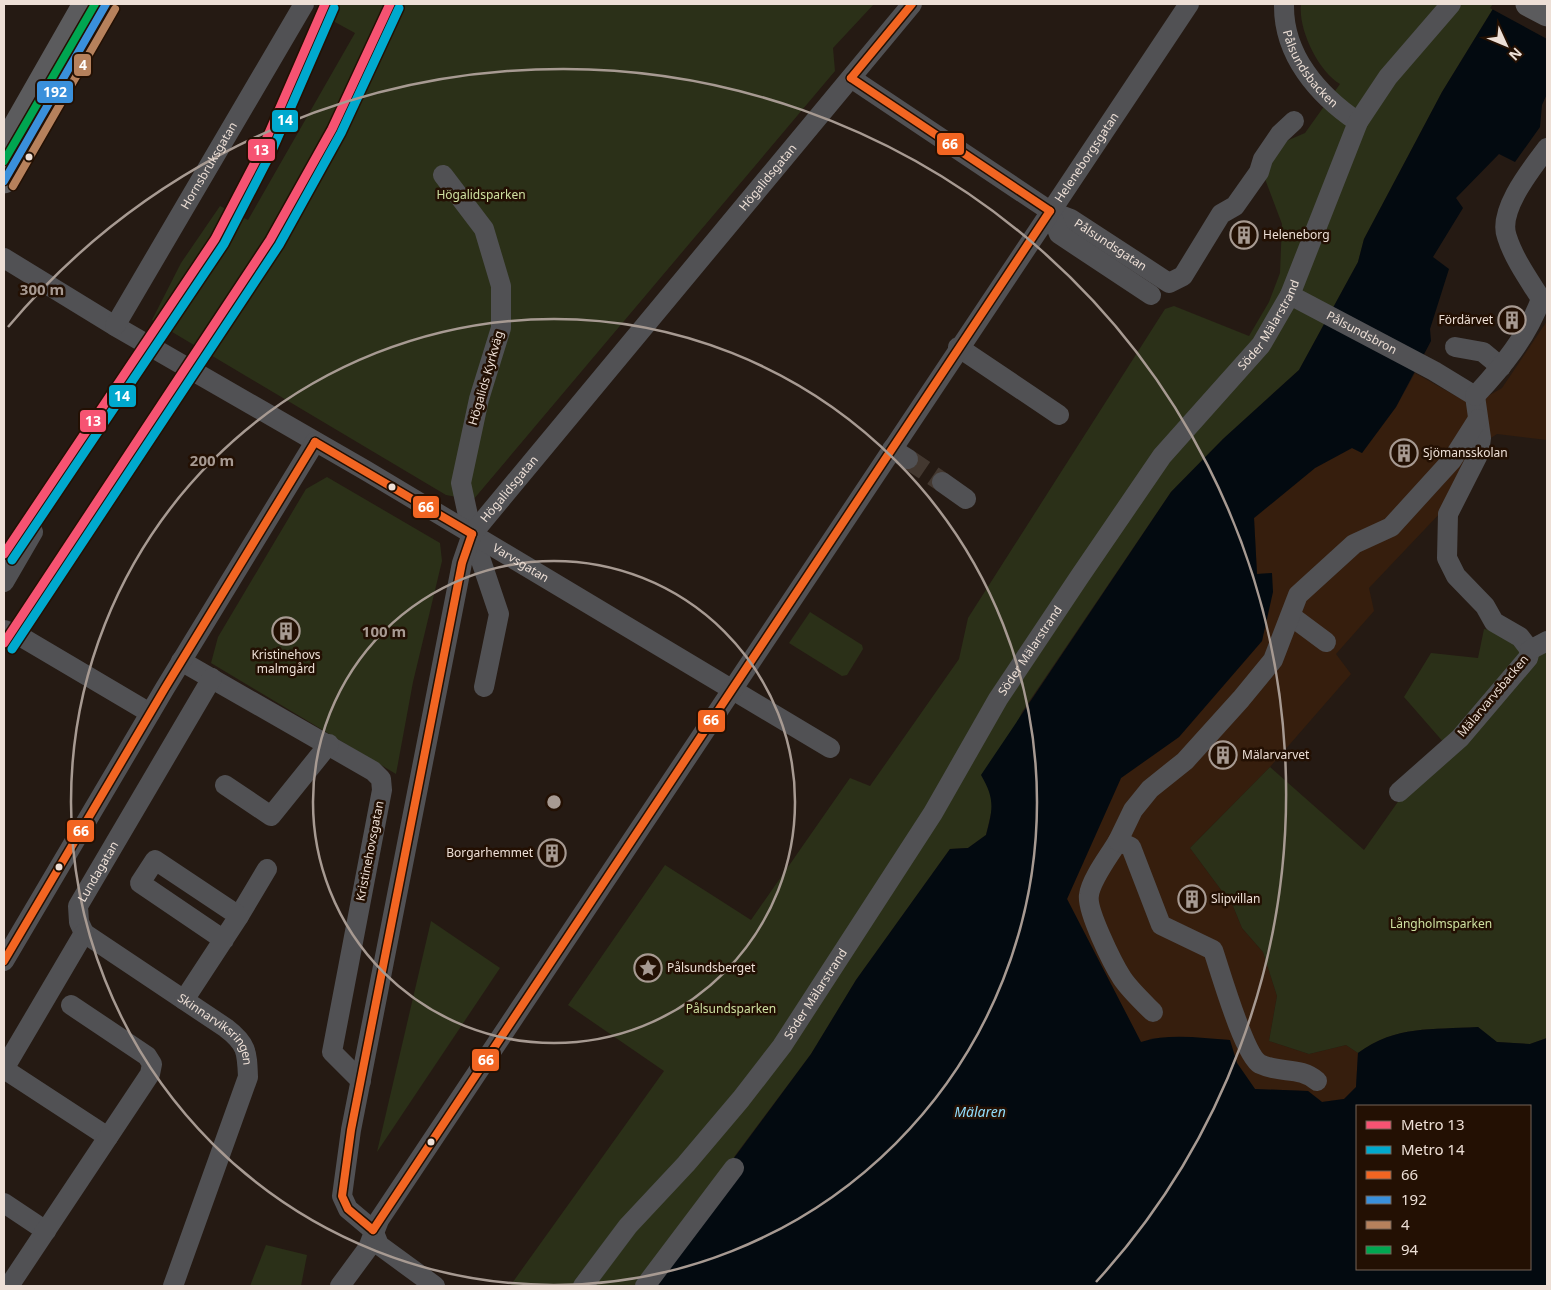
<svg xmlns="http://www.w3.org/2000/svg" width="1551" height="1290" font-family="'Noto Sans',sans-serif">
<rect width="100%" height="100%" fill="#251a13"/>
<path fill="#361e0d" d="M1547,321V440L1497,434L1474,449L1443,510L1369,588L1374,611L1336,654L1351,674L1270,767L1190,848L1233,906L1242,928L1263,952L1277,996L1269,1041L1309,1054L1346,1045L1358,1053L1356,1087L1344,1099L1322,1102L1308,1091L1255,1089L1237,1063L1229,1040L1153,1038L1141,1043L1067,899L1121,778L1179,737L1262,641L1272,573L1257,574L1254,518L1315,468L1352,448L1362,453L1396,407L1415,373L1472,405L1502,388Z"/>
<g fill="#2b3018">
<path d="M329,4H874L833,48L835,71L473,500L446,495L152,320L181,263L220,206L248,220L355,33L322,15Z"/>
<path d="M1301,4H1496L1442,92L1364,239L1358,262L1299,370L1223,439L1171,492L1022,712L989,789L993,805L986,835L968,848L950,849L856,980L811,1054L734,1157L743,1164L657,1286H510L664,1071L568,1005L665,865L751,920L850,778L870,786L959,659L968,618L1165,309L1174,306L1249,336L1269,302L1280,273L1282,224L1265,179L1270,162L1284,142L1305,133L1340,84C1318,71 1298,29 1301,4Z"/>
<path d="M327,477L440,543L442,561L413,682L396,774L211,663L218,637L306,489Z"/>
<path d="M810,612L862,645L863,649L847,675L842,676L789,643Z"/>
<path d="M1484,629L1498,631L1524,648L1547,631V1038L1530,1044L1496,1042L1478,1027C1432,1030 1396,1025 1358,1053L1346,1045L1309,1054L1269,1041L1277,996L1263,952L1242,928L1233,906L1190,848L1270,767L1364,850L1402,796L1445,744L1404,697L1431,653L1478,658Z"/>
<path d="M431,921L500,968L377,1152Z"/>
<path d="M266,1245L307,1255L301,1286H250Z"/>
</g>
<path fill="#030a10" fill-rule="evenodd" d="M1496,4H1547V94L1542,105L1540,127L1515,162L1499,154L1456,198L1463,208L1433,257L1449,269L1430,329L1431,341L1396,407L1362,453L1352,448L1315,468L1254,518L1257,574L1272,573L1273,592L1262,641L1179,737L1121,778L1067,899L1141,1042C1169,1033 1200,1038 1230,1040L1237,1063L1255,1089L1308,1091L1322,1102L1344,1099L1356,1087L1358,1053C1396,1025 1432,1030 1478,1027L1497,1042L1530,1044L1547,1038V1286H657L743,1164L734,1158L811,1054L856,980L950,849L968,848L986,835C993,809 995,799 981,775L1171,492L1223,439L1299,370L1358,262L1364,239L1442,92ZM1357,1106H1530V1269H1357Z"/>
<path fill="#251a13" d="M1493,4H1547V39L1490,8Z"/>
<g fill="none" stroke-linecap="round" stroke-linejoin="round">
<path stroke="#433830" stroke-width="20" stroke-dasharray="20 10" stroke-linecap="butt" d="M908,459L942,482"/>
<g stroke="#515154" stroke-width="20">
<path id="s1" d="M1284,4C1283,55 1318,95 1358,122"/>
<path id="s2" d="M851,78L1050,211L1071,219L1169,283L1183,276L1221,214L1235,206L1259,172L1263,159L1280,134L1294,121"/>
<path d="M443,175L484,229L501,286V328L479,399L461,483L472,534L499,614L484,687"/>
<path d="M1050,211L1059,234L1151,295"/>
<path id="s3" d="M4,258L115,326L365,470L830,748"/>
<path id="s4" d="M1290,295L1434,371L1475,396L1481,438L1479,453L1448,514L1447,558L1456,576L1485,606L1494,622L1520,637L1530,650L1528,658L1460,738L1399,792"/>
<path id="s5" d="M115,326L304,4"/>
<path d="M958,347L1059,415"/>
<path d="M1455,347L1483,352L1501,367"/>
<path d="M1475,396C1502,367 1527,337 1541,299C1529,280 1514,259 1507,237C1497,211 1532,168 1547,148"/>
<path d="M892,449L908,459"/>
<path d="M942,482L966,499"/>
<path d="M4,582L33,532"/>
<path d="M1291,616L1326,642"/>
<path d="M4,630L18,635L150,713"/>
<path d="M1530,650L1547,641"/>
<path d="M181,661L373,771L381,779L382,790L332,1052L361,1081"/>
<path d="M225,785L271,816L329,744"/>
<path d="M1118,841C1110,855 1091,879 1089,895C1086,910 1113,964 1122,978C1130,990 1142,1001 1153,1012"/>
<path d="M239,916L267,869"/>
<path id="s6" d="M84,933L226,1028C247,1044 247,1052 248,1077L173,1286"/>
<path id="s7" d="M84,933L79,922L78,906L212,678"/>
<path d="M84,933L4,1069L108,1137"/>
<path d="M4,961L165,688L315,442"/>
<path d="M184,1000L239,916L155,860L140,883L224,940"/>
<path d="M1317,1081C1300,1066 1281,1074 1260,1064C1244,1055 1220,970 1213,950L1161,925L1131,847L1118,841L1133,810L1150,789L1185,761L1241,699L1273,660L1298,595L1354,544L1391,527L1452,460L1478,419"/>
<path d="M4,1203L46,1231"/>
<path d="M9,1286L150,1074L152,1064L147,1056L71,1005"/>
<path id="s8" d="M340,1286L368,1248L379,1220L1189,4"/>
<path id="s9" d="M435,1286L379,1245L373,1230L348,1209L342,1196L351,1130L462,563L472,534L912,4"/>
<path id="s10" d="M583,1286L628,1226L686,1164L741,1099L782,1046L933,813L998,699L1080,576L1162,456L1261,345L1290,295L1358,122L1388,77L1451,4"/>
<path d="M645,1286L734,1168"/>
</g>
<g stroke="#5b5b5d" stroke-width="25">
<path d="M1528,4L1547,14"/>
<path d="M4,146L85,4"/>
<path d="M4,181L106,4"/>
</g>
<g stroke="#231003" stroke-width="11">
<g id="bus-1">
<path d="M851,78L1050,211"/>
<path d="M851,78L912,4"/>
<path d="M315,442L472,534"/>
<path d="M4,961L165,688L315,442"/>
<path d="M373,1230L1050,211"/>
<path d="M373,1230L348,1209L342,1196L351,1130L462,563L472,534"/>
</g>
</g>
<g stroke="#231003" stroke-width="11">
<path id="bus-2" d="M4,181L106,4"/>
</g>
<g stroke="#231003" stroke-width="11">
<path id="bus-3" d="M13,186L115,9"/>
</g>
<g stroke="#231003" stroke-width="11">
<path id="bus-4" d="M4,161L95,4"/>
</g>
<use href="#bus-1" stroke="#f26522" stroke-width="8"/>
<use href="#bus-2" stroke="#3a90db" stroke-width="8"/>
<use href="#bus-3" stroke="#b6815c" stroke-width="8"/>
<use href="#bus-4" stroke="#00a651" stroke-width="8"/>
<g stroke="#231003" stroke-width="12">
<g id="metro-1">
<path d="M4,554L215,239L262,149L325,4"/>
<path d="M4,643L270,240L332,129L390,4"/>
</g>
</g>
<g stroke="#231003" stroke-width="12">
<g id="metro-2">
<path d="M12,560L224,244L271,153L334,8"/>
<path d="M12,649L279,245L341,133L399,8"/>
</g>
</g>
<use href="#metro-1" stroke="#f65372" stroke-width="9"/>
<use href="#metro-2" stroke="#00a9ce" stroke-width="9"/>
</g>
<g fill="none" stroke="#a79a92" stroke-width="2.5">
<circle cx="554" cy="802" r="241"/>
<circle cx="554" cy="802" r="483"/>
<path d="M8 327A724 724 0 1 1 1096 1282"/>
</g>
<defs>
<g id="building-ring" transform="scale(1.4375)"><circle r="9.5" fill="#231003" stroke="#a79a92" stroke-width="1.5"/><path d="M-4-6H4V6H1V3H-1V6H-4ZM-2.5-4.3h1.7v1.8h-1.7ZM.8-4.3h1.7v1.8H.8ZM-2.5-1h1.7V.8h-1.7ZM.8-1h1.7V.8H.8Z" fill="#a79a92"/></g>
<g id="sight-ring" transform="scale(1.4375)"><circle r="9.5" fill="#231003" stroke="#a79a92" stroke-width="1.5"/><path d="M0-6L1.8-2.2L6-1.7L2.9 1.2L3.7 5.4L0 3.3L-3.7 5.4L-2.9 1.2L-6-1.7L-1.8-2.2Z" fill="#a79a92"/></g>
</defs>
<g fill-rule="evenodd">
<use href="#building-ring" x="1244" y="235"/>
<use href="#building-ring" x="1512" y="320"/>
<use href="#building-ring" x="1404" y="453"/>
<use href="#building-ring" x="286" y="631"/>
<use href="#building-ring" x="1223" y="755"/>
<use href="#building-ring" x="552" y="853"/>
<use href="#building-ring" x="1192" y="899"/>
<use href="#sight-ring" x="648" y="968"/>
</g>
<g fill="#eddfd6" stroke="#231003" stroke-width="2">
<circle cx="29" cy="157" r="4.5"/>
<circle cx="392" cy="487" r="4.5"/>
<circle cx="59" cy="867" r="4.5"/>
<circle cx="431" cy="1142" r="4.5"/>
</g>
<g text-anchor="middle" stroke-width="5" stroke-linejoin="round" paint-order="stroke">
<g font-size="12" fill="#eddfd6" stroke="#231003">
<text dy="4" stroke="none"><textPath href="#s1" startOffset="72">Pålsundsbacken</textPath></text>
<text dy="4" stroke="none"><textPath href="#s8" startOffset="1354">Heleneborgsgatan</textPath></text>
<text dy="4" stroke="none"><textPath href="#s5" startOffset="186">Hornsbruksgatan</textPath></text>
<text dy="4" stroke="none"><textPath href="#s9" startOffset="1271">Högalidsgatan</textPath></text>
<text dy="4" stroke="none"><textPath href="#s2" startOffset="309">Pålsundsgatan</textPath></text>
<text dy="4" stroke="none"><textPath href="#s10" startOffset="1184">Söder Mälarstrand</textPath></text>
<text dy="4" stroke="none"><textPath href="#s4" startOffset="81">Pålsundsbron</textPath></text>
<text transform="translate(486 378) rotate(-74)" y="4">Högalids Kyrkväg</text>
<text dy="4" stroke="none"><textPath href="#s9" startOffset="866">Högalidsgatan</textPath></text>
<text dy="4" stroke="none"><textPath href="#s3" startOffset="600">Varvsgatan</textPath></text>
<text dy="4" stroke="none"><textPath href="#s10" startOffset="779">Söder Mälarstrand</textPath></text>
<text transform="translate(1493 696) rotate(-50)" y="4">Mälarvarvsbacken</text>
<text transform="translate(370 851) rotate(-79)" y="4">Kristinehovsgatan</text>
<text dy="4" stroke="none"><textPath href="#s7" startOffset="68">Lundagatan</textPath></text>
<text dy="4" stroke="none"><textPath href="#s10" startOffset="374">Söder Mälarstrand</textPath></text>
<text dy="4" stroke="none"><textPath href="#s6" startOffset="165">Skinnarviksringen</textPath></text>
</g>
<g font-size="12" fill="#cee0a0" stroke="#231003">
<text x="481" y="199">Högalidsparken</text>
<text x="1441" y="928">Långholmsparken</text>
<text x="731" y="1013">Pålsundsparken</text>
</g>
<g font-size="12" fill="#eddfd6" stroke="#231003" text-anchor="start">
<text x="1263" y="239">Heleneborg</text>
<text x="1493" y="324" text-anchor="end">Fördärvet</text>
<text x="1423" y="457">Sjömansskolan</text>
<text x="286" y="659" text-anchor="middle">Kristinehovs<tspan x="286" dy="14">malmgård</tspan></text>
<text x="1242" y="759">Mälarvarvet</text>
<text x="533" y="857" text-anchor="end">Borgarhemmet</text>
<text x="1211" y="903">Slipvillan</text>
<text x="667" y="972">Pålsundsberget</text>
</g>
<g font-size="14" font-style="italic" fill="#91dcfa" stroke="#231003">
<text x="980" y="1117">Mälaren</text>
</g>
</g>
<circle cx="554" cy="802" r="8" fill="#a79a92" stroke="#231003" stroke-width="2.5"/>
<g font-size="15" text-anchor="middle" font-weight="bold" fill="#a79a92" stroke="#231003" stroke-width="5" stroke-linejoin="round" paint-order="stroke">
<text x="42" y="295">300 m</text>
<text x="212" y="466">200 m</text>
<text x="384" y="637">100 m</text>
</g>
<g stroke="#231003" stroke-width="2">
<rect x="73" y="53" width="19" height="24" rx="5" fill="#b6815c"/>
<rect x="36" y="80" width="38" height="24" rx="5" fill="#3a90db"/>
<rect x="271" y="109" width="28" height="24" rx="5" fill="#00a9ce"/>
<rect x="936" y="132" width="29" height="24" rx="5" fill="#f26522"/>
<rect x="247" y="138" width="29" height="24" rx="5" fill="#f65372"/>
<rect x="108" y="384" width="29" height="24" rx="5" fill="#00a9ce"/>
<rect x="79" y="409" width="28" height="24" rx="5" fill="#f65372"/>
<rect x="412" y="495" width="28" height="24" rx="5" fill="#f26522"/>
<rect x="697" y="709" width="29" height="24" rx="5" fill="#f26522"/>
<rect x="66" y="819" width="29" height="24" rx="5" fill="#f26522"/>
<rect x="471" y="1048" width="29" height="24" rx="5" fill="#f26522"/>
</g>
<g font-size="14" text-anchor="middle" font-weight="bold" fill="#fff">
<text x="83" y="70">4</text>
<text x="55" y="97">192</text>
<text x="285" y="125">14</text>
<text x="950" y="149">66</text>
<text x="261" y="155">13</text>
<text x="122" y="401">14</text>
<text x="93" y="426">13</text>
<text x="426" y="512">66</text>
<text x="711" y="725">66</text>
<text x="81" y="836">66</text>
<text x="486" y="1065">66</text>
</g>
<rect width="1551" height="1290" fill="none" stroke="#eddfd6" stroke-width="10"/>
<rect x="1356" y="1105" width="175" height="165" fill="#231003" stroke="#746357"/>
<rect x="1366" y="1121" width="25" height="8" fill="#f65372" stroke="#746357"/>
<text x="1401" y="1130" font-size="15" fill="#eddfd6">Metro 13</text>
<rect x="1366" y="1146" width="25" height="8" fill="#00a9ce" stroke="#746357"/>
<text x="1401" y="1155" font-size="15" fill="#eddfd6">Metro 14</text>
<rect x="1366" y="1171" width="25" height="8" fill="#f26522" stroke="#746357"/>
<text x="1401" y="1180" font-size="15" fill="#eddfd6">66</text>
<rect x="1366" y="1196" width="25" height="8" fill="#3a90db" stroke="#746357"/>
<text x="1401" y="1205" font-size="15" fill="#eddfd6">192</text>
<rect x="1366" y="1221" width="25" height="8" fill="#b6815c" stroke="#746357"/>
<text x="1401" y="1230" font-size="15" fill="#eddfd6">4</text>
<rect x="1366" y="1246" width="25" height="8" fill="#00a651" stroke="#746357"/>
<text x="1401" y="1255" font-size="15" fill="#eddfd6">94</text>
<g transform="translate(1506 45) rotate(134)" stroke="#231003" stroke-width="4" paint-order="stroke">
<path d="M0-4L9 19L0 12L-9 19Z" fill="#eddfd6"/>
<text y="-8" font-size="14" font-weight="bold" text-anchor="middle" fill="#eddfd6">N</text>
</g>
</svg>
